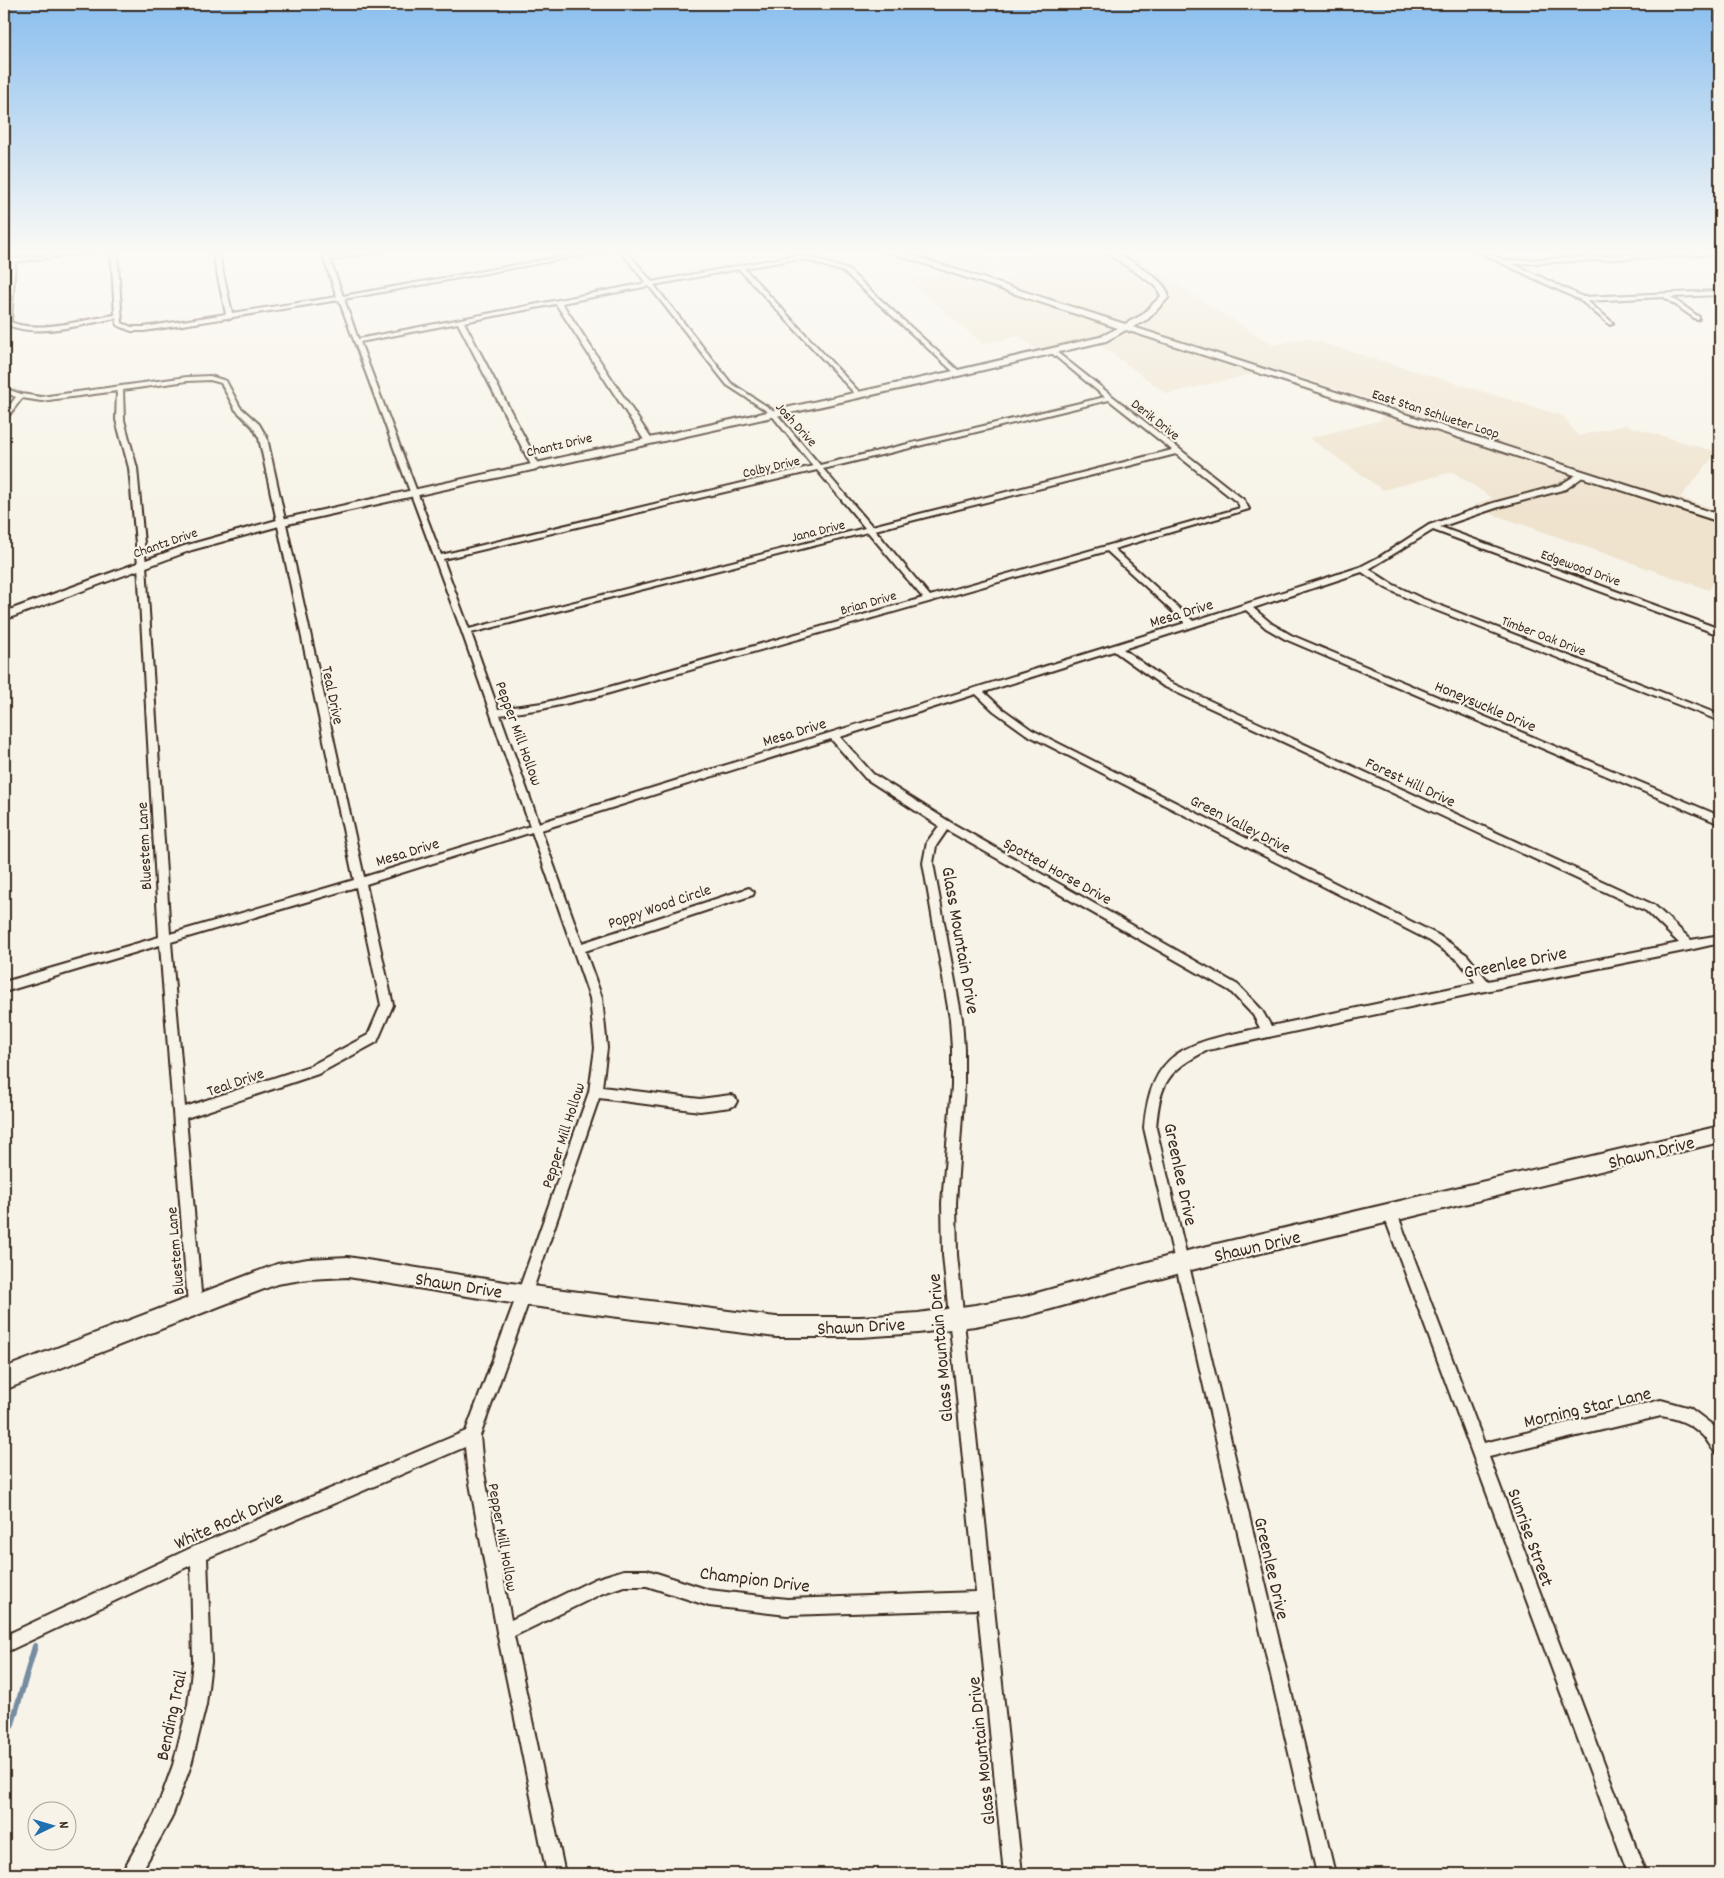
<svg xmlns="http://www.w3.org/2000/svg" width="1724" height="1878" font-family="Dekko,sans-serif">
<rect width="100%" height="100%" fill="#f7f3e8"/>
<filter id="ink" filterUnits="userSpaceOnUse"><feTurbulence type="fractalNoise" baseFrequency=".02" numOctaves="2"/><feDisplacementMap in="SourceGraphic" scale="10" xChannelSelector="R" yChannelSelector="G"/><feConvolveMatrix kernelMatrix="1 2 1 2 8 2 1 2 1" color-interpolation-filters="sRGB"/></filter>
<g filter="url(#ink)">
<g fill="#efe3ce">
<path d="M902,250H977L1004,270L988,277Z"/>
<path d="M1051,250H1122L1273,345L1306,338L1563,416L1578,436L1625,425L1717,452L1680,498L1720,511V571L1709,590L1492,514L1475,505L1492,498L1453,472L1383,490L1309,438L1379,421L1392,406L1275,369L1167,394L1098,343L1042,355L1019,336L983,344L909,281L947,274L989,289L1017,277L995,260Z"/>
</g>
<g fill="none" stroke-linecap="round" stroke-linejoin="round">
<path stroke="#768ca1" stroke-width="6" d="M4,1740L12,1724L35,1646"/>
<g stroke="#3b2a1e" stroke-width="4">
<g id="street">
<path d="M91,250H106L15,262L11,322C37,334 87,319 115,315L111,250H117L122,323L132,327H144L226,314L212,250H218L232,313L337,297L321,250H327L329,257L375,250H387L330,260L343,296L600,250H611L344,299L358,339L646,283L620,250H626L652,282L792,256H806L848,270L960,372V374H956L844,272L806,260H792L744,268L861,394V396H857L739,269L654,285L731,383L774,411L820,465L1105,397L1049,351L1054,350L1244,500L1249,509L1114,549L1193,621L1360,567L1381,556L1429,525L1493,503L1560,485L1581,472H1584V476L1566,489L1499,507L1440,527L1720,629V635L1717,634L1433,530L1369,569L1392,584L1421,598L1720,715V721L1415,602L1386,588L1362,572L1253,608L1272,624L1291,635L1720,816V824L1285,639L1266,628L1246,610L1123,649L1169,682L1654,905L1691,940L1720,935V943L1689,950L1485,991L1208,1050C1167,1071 1160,1082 1156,1128L1335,1874H1317L1144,1128C1151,1046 1191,1043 1260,1028L1253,1015L1230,991L947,830L936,846L933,863L962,1019L964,1049V1086L956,1203L957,1255L1022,1874H1004L978,1609L787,1615L709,1606L647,1586H624L603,1593L514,1636L565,1874H547L497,1632L467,1467L465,1447L207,1558L211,1662L206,1705L191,1765L171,1819L140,1874H121L155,1814L173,1765L188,1705L193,1662L191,1565L4,1653V1636L193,1547L466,1431L517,1295L589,1092L595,1048L590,998L532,832L366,884L393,1005L377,1042L318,1074L186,1118L202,1304L200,1309L195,1311L190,1309L188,1304L160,945L4,992V982L159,937L138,565L129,468L116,420L117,391L41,401L22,398L6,419L4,420V413L16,397L4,392V388L21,394L41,397L187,377L210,376L226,381L240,407L259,424L267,438L364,877L530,826L462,632L339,300L233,317L230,319L227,318L144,331H131L117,325L116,318C84,324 36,339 6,324L9,263L4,264V260ZM649,286L727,385L770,413L813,466L441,555L360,342L458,323L531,465L535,467L539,465L464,322L556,304L644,440L648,442L652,440L562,303ZM210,380L221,383L235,409L253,427L259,438L354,880L170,934L146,565L137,468L124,420L123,390L187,381ZM1109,400L1172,450L872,526L823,469ZM1176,454L1238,503L1240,508L930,596L875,530ZM817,470L865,528L469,629L443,559ZM868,532L923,598L595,691L542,703L498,709L471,633ZM1107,551L1185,623L539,823L500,715L542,709L599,696ZM1114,651L1163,686L1646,911L1679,943L1488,981L1467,955L1438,935L1032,730L1000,707L984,692ZM976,694L994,711L1026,734L1430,941L1459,961L1476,983L1271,1026L1261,1009L1238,985L950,822L873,774L840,737ZM831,739L865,778L939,826L927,842L923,863L950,1019L952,1049V1086L942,1203L943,1255L976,1592L787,1599L709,1590L647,1570H624L595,1579L511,1620L483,1467L480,1436L531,1295L599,1098L700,1111L731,1107L735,1105L737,1101L735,1097L731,1095L700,1099L602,1087L607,1048L602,998L585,951L753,895L754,892L749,888L582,943L541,830ZM356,887L381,1005L368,1035L310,1066L185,1107L171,942Z"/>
<path d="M1474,250H1481L1506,261L1720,250V254L1513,264L1583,297L1720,291V295L1671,297L1699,317V319L1697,320L1664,297L1587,301L1612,322L1613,323L1610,325L1580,300Z"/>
<path d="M1390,1207L1395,1209L1397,1213L1484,1443L1661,1400L1690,1408L1715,1427L1720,1434V1455C1711,1451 1710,1443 1704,1437C1691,1423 1679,1419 1661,1416L1489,1457L1646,1874H1628L1383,1213L1385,1209Z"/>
</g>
</g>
<g stroke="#3b2a1e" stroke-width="4">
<g id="secondary">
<path d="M883,250H895L1125,324L1142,315L1161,296L1156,286L1103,250H1112C1125,258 1172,282 1168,298L1148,319L1133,327L1720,515V522L1126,330L1106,341L958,376L283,525L192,550L4,620V612L184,546L277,520L958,370L1100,337L1118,328Z"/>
<path d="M1720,1126V1142L1191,1270L1026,1316L975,1326L918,1333L861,1337H776L524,1305L348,1277L308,1279L277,1284L4,1390V1368L277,1264L308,1259L348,1257L524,1285L776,1317H861L918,1313L975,1305L1026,1296L1191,1250Z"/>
</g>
</g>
<use href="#street" fill="#f7f3e8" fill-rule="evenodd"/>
<use href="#secondary" fill="#f7f3e8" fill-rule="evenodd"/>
</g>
</g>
<linearGradient id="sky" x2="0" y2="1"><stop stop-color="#8abeef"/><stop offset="0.49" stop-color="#fbfaf5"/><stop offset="1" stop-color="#fbfaf5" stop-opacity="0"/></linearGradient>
<rect width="1724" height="513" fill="url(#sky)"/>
<g text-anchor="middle" stroke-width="4.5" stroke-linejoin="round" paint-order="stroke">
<g font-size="14" fill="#3b2a1e" stroke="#f7f3e8">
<text transform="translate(1436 413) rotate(18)" y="5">East Stan Schlueter Loop</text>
<text transform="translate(1156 419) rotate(38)" y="5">Derik Drive</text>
<text transform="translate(797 424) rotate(48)" y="5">Josh Drive</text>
<text transform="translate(559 444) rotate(-13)" y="5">Chantz Drive</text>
<text transform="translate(771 466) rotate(-13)" y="5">Colby Drive</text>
<text transform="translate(818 530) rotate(-14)" y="5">Jana Drive</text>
<text transform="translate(165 542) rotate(-19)" y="5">Chantz Drive</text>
<text transform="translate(1581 567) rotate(20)" y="5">Edgewood Drive</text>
<text transform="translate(868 602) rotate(-16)" y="5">Brian Drive</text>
<text transform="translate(1544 635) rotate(21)" y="5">Timber Oak Drive</text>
</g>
<g font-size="16" fill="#3b2a1e" stroke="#f7f3e8">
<text transform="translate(1181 612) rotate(-17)" y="6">Mesa Drive</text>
<text transform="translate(334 695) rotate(78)" y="6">Teal Drive</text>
<text transform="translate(1486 705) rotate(23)" y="6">Honeysuckle Drive</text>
<text transform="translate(794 731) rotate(-17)" y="6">Mesa Drive</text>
<text transform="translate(520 733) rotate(70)" y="6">Pepper Mill Hollow</text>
<text transform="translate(1411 781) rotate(25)" y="6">Forest Hill Drive</text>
<text transform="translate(1241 823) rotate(27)" y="6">Green Valley Drive</text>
<text transform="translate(143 846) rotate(-93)" y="6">Bluestem Lane</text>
<text transform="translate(407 851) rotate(-17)" y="6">Mesa Drive</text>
<text transform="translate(1058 870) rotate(29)" y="6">Spotted Horse Drive</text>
<text transform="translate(659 905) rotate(-19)" y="6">Poppy Wood Circle</text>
<text transform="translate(235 1081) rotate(-19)" y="6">Teal Drive</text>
<text transform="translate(562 1135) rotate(-72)" y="6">Pepper Mill Hollow</text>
<text transform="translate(174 1251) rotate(-95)" y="6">Bluestem Lane</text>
<text transform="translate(504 1537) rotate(80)" y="6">Pepper Mill Hollow</text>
</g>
<g font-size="19" fill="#3b2a1e" stroke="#f7f3e8">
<text transform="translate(962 940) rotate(80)" y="7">Glass Mountain Drive</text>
<text transform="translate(1515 961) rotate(-11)" y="7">Greenlee Drive</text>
<text transform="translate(1651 1151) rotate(-14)" y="7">Shawn Drive</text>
<text transform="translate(1182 1174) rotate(78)" y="7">Greenlee Drive</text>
<text transform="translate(1257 1245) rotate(-13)" y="7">Shawn Drive</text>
<text transform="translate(459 1284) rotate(9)" y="7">Shawn Drive</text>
<text transform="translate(861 1325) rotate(-3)" y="7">Shawn Drive</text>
<text transform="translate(939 1348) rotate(-95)" y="7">Glass Mountain Drive</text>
<text transform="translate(1587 1406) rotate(-13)" y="7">Morning Star Lane</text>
<text transform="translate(228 1519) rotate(-24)" y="7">White Rock Drive</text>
<text transform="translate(1532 1537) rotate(70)" y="7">Sunrise Street</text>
<text transform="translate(1273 1568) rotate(77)" y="7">Greenlee Drive</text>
<text transform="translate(755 1578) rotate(7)" y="7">Champion Drive</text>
<text transform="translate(170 1715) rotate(-78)" y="7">Bending Trail</text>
<text transform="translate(980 1751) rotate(-96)" y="7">Glass Mountain Drive</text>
</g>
</g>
<rect width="1724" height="1878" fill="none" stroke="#f7f3e8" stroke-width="20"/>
<rect x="10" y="10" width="1704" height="1858" fill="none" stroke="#3b2a1e" stroke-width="2" filter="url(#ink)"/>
<g transform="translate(52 1826) rotate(85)"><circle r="24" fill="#f7f3e8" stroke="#aca397"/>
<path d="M0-4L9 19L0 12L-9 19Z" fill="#1f6fb2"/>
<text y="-8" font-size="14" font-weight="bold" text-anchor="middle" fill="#3b2a1e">N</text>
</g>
</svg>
